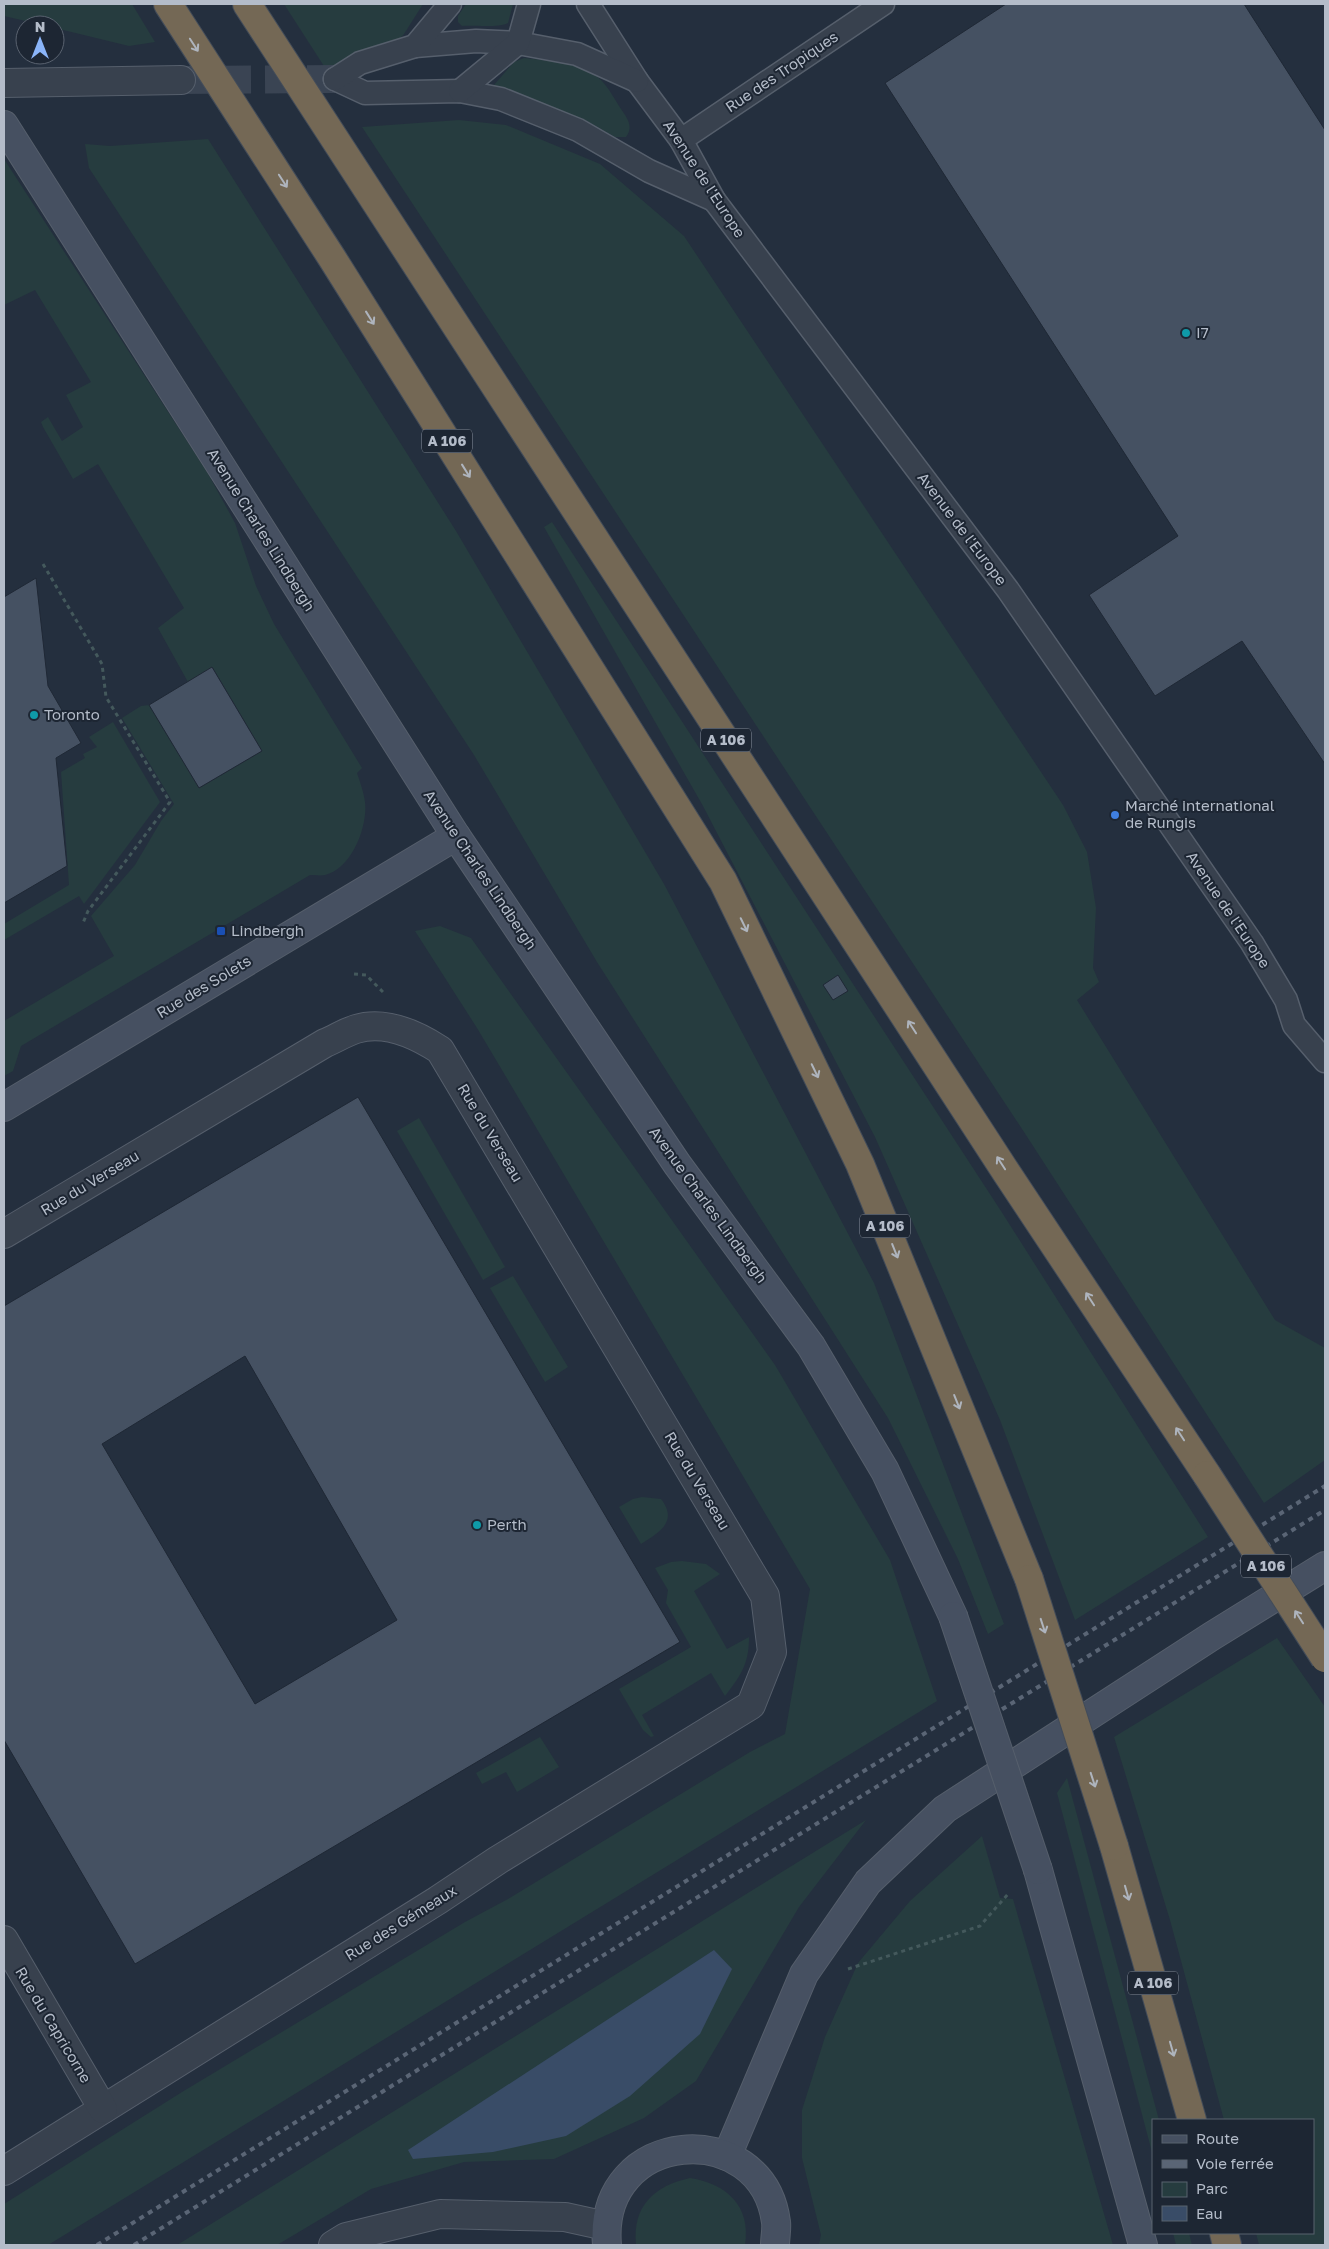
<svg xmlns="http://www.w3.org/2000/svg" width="1329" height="2249" font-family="'Golos Text',sans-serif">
<rect width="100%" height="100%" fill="#242f3e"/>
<g fill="#263c3f">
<path d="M4,4H132L155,42L129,46L55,28V25H43L4,16Z"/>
<path d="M284,4H423L404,34L383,57L331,77Z"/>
<path d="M466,4H513L508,23C500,28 473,25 462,26L458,22V16Z"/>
<path d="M524,58C549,61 582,62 601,80C609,88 615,100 621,109C627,118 634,126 626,137H615L585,120L528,98L494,88V85L514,62Z"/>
<path d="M459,120L506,125L600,164L684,236L1063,805L1087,852L1096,908L1093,968L1099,982L1077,1000L1275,1320L1325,1348V1460L1264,1503L1024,1132L362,127Z"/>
<path d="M208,139L456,531L664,884L874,1283L1004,1624L988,1634L958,1559L888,1418L597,962L474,755L89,168L85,144L110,146Z"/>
<path d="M4,159L207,472L235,523L256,586L274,624L362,768L357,773C360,782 364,793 365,802C368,826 352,869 325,875C320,876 314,875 310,875L21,1046L13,1071L4,1076V1021L114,956L91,916L135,865L161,821L174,804L122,718L141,706L149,705L199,788L262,751L213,668L188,682L158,628L184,608L98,464L73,479L43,427L41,422L48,417L62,441L83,427L66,395L91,382L35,290L4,305Z"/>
<path d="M552,522L1001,1211L1208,1537L1075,1620L1000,1420L875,1137L703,806L544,527Z"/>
<path d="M113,722L160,802L84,904L79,896L4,940V924L69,885L61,772L85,758L83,754L97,747L89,737Z"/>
<path d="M440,926L471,938L775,1365L890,1560L937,1701L48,2245H4V2204L182,2092L465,1922L508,1899L750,1752L785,1734L810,1589L477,1028L415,931Z"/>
<path d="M419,1118L505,1267L483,1280L397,1131Z"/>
<path d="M513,1276L568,1367L545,1382L490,1288Z"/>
<path d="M642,1497L661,1499C679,1522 658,1533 641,1544L619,1507L633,1499Z"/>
<path d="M682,1561L706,1564L720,1574L694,1591L727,1649L749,1637C749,1664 741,1675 725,1696L711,1673L642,1715L654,1736L651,1737L643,1730L619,1689L691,1647L666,1603L668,1590L655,1568L671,1562Z"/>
<path d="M1277,1638L1325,1707V2245H1259L1256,2233H1313V2120H1224L1170,1920L1114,1737Z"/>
<path d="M540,1737L559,1767L517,1792L506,1772L482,1784L476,1773Z"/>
<path d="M1067,1778L1159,2120H1153V2156L1057,1793Z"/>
<path d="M866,1820L799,1907L696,2081L644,2118L554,2159L464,2162L371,2189L277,2245H177Z"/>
<path d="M982,1836L1000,1898L1013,1899L1113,2245H819L821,2235L802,2158V2110L825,2037L858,1963L910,1901Z"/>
<path d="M690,2178C727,2184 751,2206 745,2245H636C632,2206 654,2186 690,2178Z"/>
<path d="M1173,2233H1189L1192,2245H1176Z"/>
</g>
<path fill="#394c67" d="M714,1950L732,1969L700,2034L630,2096L566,2136L493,2152L413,2159L408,2150Z"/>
<g fill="#455162" stroke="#1f2835" fill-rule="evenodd">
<path d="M1006,4H1244L1325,130V764L1242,641L1155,696L1089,595L1178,536L885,83Z"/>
<path d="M36,578L48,686L81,743L56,758L67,866L4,903V597Z"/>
<path d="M212,667L262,751L199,788L149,705Z"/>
<path d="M838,975L848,991L833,1000L823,985Z"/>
<path d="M358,1097L680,1642L135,1964L4,1740V1306ZM245,1356L397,1620L255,1704L102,1444Z"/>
</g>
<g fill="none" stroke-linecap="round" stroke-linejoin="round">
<path stroke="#3a4453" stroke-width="28" stroke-dasharray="28 14" stroke-linecap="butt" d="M181,80L335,79"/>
<g stroke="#565f6c" stroke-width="25">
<g id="service">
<path d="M588,4L637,81L681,140L714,200L1008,590L1252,943L1286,1000L1294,1025L1325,1061"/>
<path d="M415,46L476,41L518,43L577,54L637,81"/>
<path d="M335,79L365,93L460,91L501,99L578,130L649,171L714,200"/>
<path d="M335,79L360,63L415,46L450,4"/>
<path d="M460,91L518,43L529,4"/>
<path d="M681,140L883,4"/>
</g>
</g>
<g stroke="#565f6c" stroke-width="30">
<g id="minor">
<path d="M4,83L181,80"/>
<path d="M4,1234L325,1043C335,1039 346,1032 356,1029C385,1020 417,1035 440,1050L765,1596L772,1652L751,1705L498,1860L438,1900L4,2171"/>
<path d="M4,1940L103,2109"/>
</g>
</g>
<g stroke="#565f6c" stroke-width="30">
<path id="tertiary" d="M333,2245L346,2237L440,2214L565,2217L606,2226"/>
</g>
<g stroke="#565f6c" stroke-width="30">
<g id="secondary">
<path d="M4,125L456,836L677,1164L811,1346L885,1471L953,1616"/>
<path d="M4,1107L456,836"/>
<path d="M1038,1870L1143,2245"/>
<path d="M727,2156L804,1974L868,1882L945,1809L1212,1636L1325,1566"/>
<path d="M607,2245C597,2128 762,2116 776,2222C777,2229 775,2238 775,2245"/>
</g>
</g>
<g stroke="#434c59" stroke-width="30">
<g id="motorway">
<path d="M168,4L332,258L723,881L860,1164L1029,1579"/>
<path d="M247,4L1006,1172L1207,1475"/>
<path d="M1114,1846L1192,2120"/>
<path d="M1224,2233L1227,2245"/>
</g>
</g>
<g stroke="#44595c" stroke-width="3" stroke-dasharray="4 4" stroke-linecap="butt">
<path d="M43,564L102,664L106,697L170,802L88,911L83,923"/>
<path d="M354,974L366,975L384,993"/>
<path d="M848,1969L980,1926L1009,1893"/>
</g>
<use href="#service" stroke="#38414e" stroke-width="22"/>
<use href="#minor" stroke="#38414e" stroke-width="28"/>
<use href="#tertiary" stroke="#38414e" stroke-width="28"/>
<use href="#secondary" stroke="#465061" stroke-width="28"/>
<use href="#motorway" stroke="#746855" stroke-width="28"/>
<g stroke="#5a6575" stroke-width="4" stroke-dasharray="5 5" stroke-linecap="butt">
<path d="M97,2245L1325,1486"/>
<path d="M134,2245L1325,1510"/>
</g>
<g stroke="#565f6c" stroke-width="30" stroke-linecap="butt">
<path id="secondary-bridge" d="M953,1616L1038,1870"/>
</g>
<g stroke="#434c59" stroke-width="30" stroke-linecap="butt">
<g id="motorway-bridge">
<path d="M1207,1475L1325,1658"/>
<path d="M1029,1579L1114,1846"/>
</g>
</g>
<use href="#secondary-bridge" stroke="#465061" stroke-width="28"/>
<use href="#motorway-bridge" stroke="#746855" stroke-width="28"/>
</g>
<defs><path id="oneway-shaft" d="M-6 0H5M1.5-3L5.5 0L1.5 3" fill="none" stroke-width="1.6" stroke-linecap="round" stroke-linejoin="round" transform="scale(1.25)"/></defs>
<g stroke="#aeb4bd">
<use href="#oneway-shaft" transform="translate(194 45) rotate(57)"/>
<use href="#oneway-shaft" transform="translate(283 181) rotate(57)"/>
<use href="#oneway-shaft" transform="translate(370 318) rotate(58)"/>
<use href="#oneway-shaft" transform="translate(466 471) rotate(58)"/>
<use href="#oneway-shaft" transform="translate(744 925) rotate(64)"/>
<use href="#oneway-shaft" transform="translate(912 1027) rotate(-123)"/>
<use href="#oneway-shaft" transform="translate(815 1071) rotate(64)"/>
<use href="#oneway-shaft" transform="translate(1001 1163) rotate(-123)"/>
<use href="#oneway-shaft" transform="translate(895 1251) rotate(68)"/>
<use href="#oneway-shaft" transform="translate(1090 1299) rotate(-123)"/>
<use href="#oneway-shaft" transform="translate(957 1402) rotate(68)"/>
<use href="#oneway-shaft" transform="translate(1180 1434) rotate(-123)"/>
<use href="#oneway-shaft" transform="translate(1299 1617) rotate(-123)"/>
<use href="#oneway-shaft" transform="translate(1043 1626) rotate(72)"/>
<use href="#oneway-shaft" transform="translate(1093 1780) rotate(72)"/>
<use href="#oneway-shaft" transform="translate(1127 1893) rotate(74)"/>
<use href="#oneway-shaft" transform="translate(1172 2049) rotate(74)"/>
</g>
<g fill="#0f9aa8" stroke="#1d2633" stroke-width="2">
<circle cx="1186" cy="333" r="5"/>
<circle cx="34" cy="715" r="5"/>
<circle cx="477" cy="1525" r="5"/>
</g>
<circle fill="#3f7fe0" stroke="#1d2633" stroke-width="2" cx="1115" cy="815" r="5"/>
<rect fill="#1a4fb4" stroke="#1d2633" stroke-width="2" x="216" y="926" width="10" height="10" rx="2.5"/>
<g text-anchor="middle" stroke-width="4" stroke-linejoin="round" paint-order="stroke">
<g fill="#1d2633" stroke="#878f9c" stroke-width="1">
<rect x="422" y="429.5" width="50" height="23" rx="4"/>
<rect x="701" y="728.5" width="50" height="23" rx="4"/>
<rect x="860" y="1214.5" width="50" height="23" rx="4"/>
<rect x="1241" y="1554.5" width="50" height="23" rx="4"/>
<rect x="1128" y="1971.5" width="50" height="23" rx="4"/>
</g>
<g font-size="14" font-weight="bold" fill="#b4bcc9">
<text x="447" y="446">A 106</text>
<text x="726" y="745">A 106</text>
<text x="885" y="1231">A 106</text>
<text x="1266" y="1571">A 106</text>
<text x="1153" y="1988">A 106</text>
</g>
<g font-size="15" fill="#b4bcc9" stroke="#1d2633">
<text transform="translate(782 72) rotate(-34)" y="5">Rue des Tropiques</text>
<text transform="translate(704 179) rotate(57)" y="5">Avenue de l'Europe</text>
<text transform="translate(962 529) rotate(53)" y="5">Avenue de l'Europe</text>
<text transform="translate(261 530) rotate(58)" y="5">Avenue Charles Lindbergh</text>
<text transform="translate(480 870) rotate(56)" y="5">Avenue Charles Lindbergh</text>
<text transform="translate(1228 910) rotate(56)" y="5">Avenue de l'Europe</text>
<text transform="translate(204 987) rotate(-31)" y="5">Rue des Solets</text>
<text transform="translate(490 1133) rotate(59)" y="5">Rue du Verseau</text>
<text transform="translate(90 1183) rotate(-31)" y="5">Rue du Verseau</text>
<text transform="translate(708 1205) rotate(54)" y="5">Avenue Charles Lindbergh</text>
<text transform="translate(697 1481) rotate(59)" y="5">Rue du Verseau</text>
<text transform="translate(401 1923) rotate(-32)" y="5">Rue des Gémeaux</text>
<text transform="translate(53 2025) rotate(59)" y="5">Rue du Capricorne</text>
</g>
<g font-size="15" fill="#b4bcc9" stroke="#1d2633" text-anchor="start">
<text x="1196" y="338">I7</text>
<text x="44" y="720">Toronto</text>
<text x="1125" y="811">Marché international<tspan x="1125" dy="17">de Rungis</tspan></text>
<text x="231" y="936">Lindbergh</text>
<text x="487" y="1530">Perth</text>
</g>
</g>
<rect width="1329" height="2249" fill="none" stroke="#b4bcc9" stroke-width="10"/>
<rect x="1152" y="2119" width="162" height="115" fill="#1d2633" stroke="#59626f"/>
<rect x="1162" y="2135" width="25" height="8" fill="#465061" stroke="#59626f"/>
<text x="1196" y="2144" font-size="15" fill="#b4bcc9">Route</text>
<rect x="1162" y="2160" width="25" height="8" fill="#5a6575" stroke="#59626f"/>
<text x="1196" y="2169" font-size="15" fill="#b4bcc9">Voie ferrée</text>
<rect x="1162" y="2182" width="25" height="15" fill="#263c3f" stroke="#59626f"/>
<text x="1196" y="2194" font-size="15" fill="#b4bcc9">Parc</text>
<rect x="1162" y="2206" width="25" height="15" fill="#394c67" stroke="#59626f"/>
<text x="1196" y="2219" font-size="15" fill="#b4bcc9">Eau</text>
<g transform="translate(40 40)"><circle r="24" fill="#1d2633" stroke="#59626f"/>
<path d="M0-4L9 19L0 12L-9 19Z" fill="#8ab4f8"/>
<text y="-8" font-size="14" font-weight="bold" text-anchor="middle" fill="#b4bcc9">N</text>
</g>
</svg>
